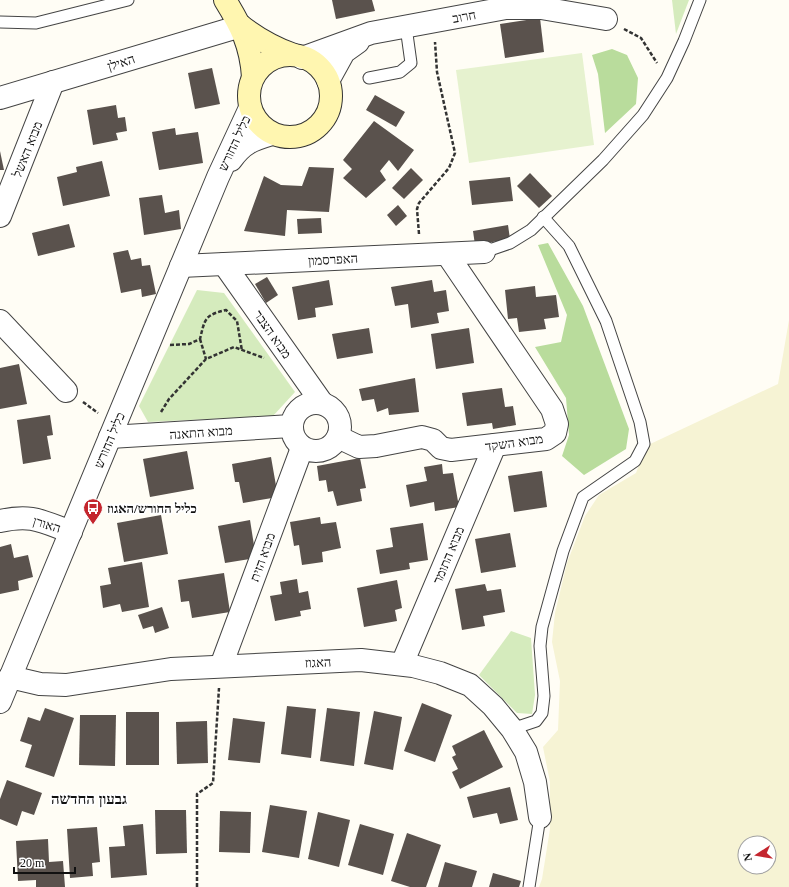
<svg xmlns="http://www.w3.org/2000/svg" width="789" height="887" font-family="'Times New Roman',Heebo,serif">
<rect width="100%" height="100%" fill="#fffdf5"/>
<path fill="#f6f3d4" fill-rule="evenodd" d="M789,320V887H539L542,879L550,829V782L543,747L558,730L560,681L552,642L555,613L567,563L585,516L599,495L636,473L646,446L778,384ZM745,843H769V867H745Z"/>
<g fill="#d5ebbd">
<path d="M672,0H689L676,34Z"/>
<path d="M197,290L224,293L295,392L273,416L148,422L139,406Z"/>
<path d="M511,631L531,638L535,695L532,714L517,713L479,675Z"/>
</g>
<g fill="#b9dc9c">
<path d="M612,49L627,55L638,78L636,104L605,133L598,74L592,55Z"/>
<path d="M548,243L583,306L629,429L626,449L584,475L562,456L569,435L566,398L535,347L561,342L567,315L538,245Z"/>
</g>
<path fill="#e6f2cf" d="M582,53L594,145L469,163L456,70Z"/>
<g fill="#5a524d">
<path d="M332,0H372L375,11L336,19Z"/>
<path d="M540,18L544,52L505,58L500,24Z"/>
<path d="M212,68L220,104L195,109L188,73Z"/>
<path d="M375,95L405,112L396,127L366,110Z"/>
<path d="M116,105L118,118L125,117L127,131L116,133L118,140L93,145L87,110Z"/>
<path d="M374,121L414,150L398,171L389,160L380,171L386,180L366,198L343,178L352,169L343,160Z"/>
<path d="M175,128L176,135L198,132L203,163L159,170L152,132Z"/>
<path d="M0,151L4,170H0Z"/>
<path d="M102,161L110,196L63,206L57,177L77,172L76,167Z"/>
<path d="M309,167L334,168L329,212L287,210L285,236L244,231L264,176L281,185L302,186Z"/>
<path d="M411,168L423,180L404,199L392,188Z"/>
<path d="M530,173L552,196L539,208L517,186Z"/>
<path d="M510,177L513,201L472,205L469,181Z"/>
<path d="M162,195L165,213L179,210L181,229L144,235L139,198Z"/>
<path d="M398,205L407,216L396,226L387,215Z"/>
<path d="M321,218L322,233L298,234L297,219Z"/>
<path d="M69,224L75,247L38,256L32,233Z"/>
<path d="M508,225L510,239L475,245L473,231Z"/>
<path d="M128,250L131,260L141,258L142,266L150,265L156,294L142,297L141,289L121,293L113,253Z"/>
<path d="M267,277L278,295L266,303L255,284Z"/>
<path d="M329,280L333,305L315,308L316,317L298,320L292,287Z"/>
<path d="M432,280L434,292L446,290L449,311L437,313L439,323L411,328L408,304L395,306L391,287Z"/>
<path d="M535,286L536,297L556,295L559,317L544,319L546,329L519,332L517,318L508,319L505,290Z"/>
<path d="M369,328L373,353L337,359L332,334Z"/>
<path d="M469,328L474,363L436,369L431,334Z"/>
<path d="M19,364L27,404L0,409V368Z"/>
<path d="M415,378L419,412L389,415L388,408L377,412L374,399L362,401L359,389Z"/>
<path d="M502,388L505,407L513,406L516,425L493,429L492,423L467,426L462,393Z"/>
<path d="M50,415L53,435L47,436L51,459L23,464L17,420Z"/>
<path d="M187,451L194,489L150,497L143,459Z"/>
<path d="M271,457L278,497L243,503L239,482H235L232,464Z"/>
<path d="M360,458L366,488L360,489L362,501L337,506L333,491L328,492L326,480L319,481L317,466Z"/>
<path d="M442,464L443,474L453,473L459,507L435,511L434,502L410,507L406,485L427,481L424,467Z"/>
<path d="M542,471L547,507L514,512L508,476Z"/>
<path d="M161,515L168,554L124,562L117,523Z"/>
<path d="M320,517L321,524L336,522L341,548L322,552L323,562L302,565L299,545L294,546L290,522Z"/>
<path d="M250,520L256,558L225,563L218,526Z"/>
<path d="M423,523L428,560L409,563L410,569L380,574L376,550L393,547L390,528Z"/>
<path d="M510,533L516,567L481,573L475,539Z"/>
<path d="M11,544L14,558L28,555L33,577L18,581L19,590L0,594V547Z"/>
<path d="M142,562L149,607L122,612L120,604L103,608L100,586L111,584L108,568Z"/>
<path d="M224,573L230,612L192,618L189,601L181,602L178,580Z"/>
<path d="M297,579L299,593L308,591L311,609L300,611L301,616L275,621L270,596L282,594L280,582Z"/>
<path d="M397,580L402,608L395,610L397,621L364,627L357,588Z"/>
<path d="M485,584L487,591L501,589L505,612L483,616L485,626L462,630L455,589Z"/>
<path d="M162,607L169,628L155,633L153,626L143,629L138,615Z"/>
<path d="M422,703L452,715L435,762L404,751Z"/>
<path d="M287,706L316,709L311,758L281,754Z"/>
<path d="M45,708L74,718L54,777L25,767L32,745L20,741L28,717L40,721Z"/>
<path d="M327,708L360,712L354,766L320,761Z"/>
<path d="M374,711L402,717L393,770L364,764Z"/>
<rect x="126" y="712" width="33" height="53"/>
<path d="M80,715H116L115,766L79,765Z"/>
<path d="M233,718L265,722L260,763L228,760Z"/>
<path d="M207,721L208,763L177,764L176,722Z"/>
<path d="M484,730L503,767L460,789L452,772L458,769L452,757L456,755L452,746Z"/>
<path d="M7,780L42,793L34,815L22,811L17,826L0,819V799Z"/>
<path d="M510,787L518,820L500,824L497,813L473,818L467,797Z"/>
<path d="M270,805L307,811L299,858L262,852Z"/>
<path d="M155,810H186L187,853L156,854Z"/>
<path d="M220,811L251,812L250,853L219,852Z"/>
<path d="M318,812L350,820L339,867L308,859Z"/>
<path d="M143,824L147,875L111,878L109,847L125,846L123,826Z"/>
<path d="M360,824L394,834L383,875L348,865Z"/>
<path d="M97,827L100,862L92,863L93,876L70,878L67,829Z"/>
<path d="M407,833L441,845L426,887H410L391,881Z"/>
<path d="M48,839L49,862L63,861L65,887H36V880L18,881L16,841Z"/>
<path d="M445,862L477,871L472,887H438Z"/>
<path d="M493,873L521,881L519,887H489Z"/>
</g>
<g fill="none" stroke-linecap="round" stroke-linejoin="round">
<g stroke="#444" stroke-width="13">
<g id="lane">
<path d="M0,22L36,23L128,0"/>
<path d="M369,78L400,72L411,63L406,27"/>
<path d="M484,252L510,243L531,230L603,160L643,115L667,78L684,41L700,0"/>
<path d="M512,729L536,721L542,713L544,696L540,646L542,627L563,551L583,497L635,461L644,444L640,422L606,321L569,246L543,217"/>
<path d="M529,887L540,817"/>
</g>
</g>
<g stroke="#444" stroke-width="24">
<g id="street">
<path d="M302,58L371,33L506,8H541L606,19"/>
<path d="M328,81L344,52L358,42"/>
<path d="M0,98L241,26"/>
<path d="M231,160C243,143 252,140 272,134"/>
<path d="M0,216L53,82"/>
<path d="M224,264L322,403"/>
<path d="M181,266L484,252"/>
<path d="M0,321L66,391"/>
<circle cx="316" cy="427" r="24"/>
<path d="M110,437L291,426"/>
<path d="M338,437L359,447L376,446L422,437L433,440L441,448L451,450L546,439L555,433L557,424L552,409L447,254"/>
<path d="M0,521C32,514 41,521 71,532"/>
<path d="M402,664L495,445"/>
<path d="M221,666L302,448"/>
<path d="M10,677L40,684L66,685L171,669L361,660L413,666L440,673L470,685L493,706L512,729L526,752L535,782L540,817"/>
<path d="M0,702L218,177L250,108"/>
</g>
</g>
<g stroke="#333" stroke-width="24">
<g id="secondary">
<path d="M225,0C241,26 251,45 253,77"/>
<path d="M241,26C258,39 274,48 294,55"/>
<circle cx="290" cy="96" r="41"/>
</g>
</g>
<g stroke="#333" stroke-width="2.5" stroke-dasharray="4 2" stroke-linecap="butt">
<path d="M624,29L641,38L657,63"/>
<path d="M419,234L417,209L419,203L449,168L455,153L437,72L435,42"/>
<path d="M200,339L206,359"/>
<path d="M170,345L189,344L200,339C205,318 205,315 226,310L237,321L242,351"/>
<path d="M83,402L98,413"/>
<path d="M161,412L169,399L206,359L234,347L264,358"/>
<path d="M197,887V794L213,783L219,688"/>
</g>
<use href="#lane" stroke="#fff" stroke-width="11"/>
<use href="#street" stroke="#fff" stroke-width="22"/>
<use href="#secondary" stroke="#fff6b0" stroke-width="22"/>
</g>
<defs>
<g id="bus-pin" transform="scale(1)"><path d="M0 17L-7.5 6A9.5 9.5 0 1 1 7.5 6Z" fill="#c4262e" stroke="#fff"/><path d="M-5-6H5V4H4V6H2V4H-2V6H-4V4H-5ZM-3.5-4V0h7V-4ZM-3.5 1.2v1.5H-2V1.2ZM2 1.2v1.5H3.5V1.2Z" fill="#fff"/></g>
</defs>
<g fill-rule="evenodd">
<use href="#bus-pin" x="93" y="508"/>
</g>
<g text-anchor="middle" stroke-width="4" stroke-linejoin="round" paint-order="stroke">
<g font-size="13" fill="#111" stroke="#fff">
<text transform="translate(464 16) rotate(-10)" y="5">חרוב</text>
<text transform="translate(121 62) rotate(-17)" y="5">האילן</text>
<text transform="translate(234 143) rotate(-65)" y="5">כליל החורש</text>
<text transform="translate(27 149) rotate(-68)" y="5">מבוא האשל</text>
<text transform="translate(333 259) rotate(-3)" y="5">האפרסמון</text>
<text transform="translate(273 334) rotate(55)" y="5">מבוא הצבר</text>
<text transform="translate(201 432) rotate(-4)" y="5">מבוא התאנה</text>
<text transform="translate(109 440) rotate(-67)" y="5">כליל החורש</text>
<text transform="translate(514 442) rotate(-8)" y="5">מבוא השקד</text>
<text transform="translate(47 524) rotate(17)" y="5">האורן</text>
<text transform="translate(448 555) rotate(-67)" y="5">מבוא התומר</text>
<text transform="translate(262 557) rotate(-70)" y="5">מבוא הזית</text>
<text transform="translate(318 662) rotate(-2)" y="5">האגוז</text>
</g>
<g font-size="13" font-weight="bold" fill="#111" stroke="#fff" text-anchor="start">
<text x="107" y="513">כליל החורש/האגוז</text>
</g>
<g font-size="15" font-weight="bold" fill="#111" stroke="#fff">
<text x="89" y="804">גבעון החדשה</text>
</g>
</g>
<g transform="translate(757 855) rotate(258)"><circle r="19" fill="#ffffff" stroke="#a0a0a0"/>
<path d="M0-3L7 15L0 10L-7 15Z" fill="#c4262e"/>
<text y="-6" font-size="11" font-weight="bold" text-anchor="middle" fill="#111111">N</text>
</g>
<path d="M14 867v6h61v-6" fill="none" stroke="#111111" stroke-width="2"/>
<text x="20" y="867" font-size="12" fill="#111111" stroke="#ffffff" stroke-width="3" paint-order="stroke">20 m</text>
</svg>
